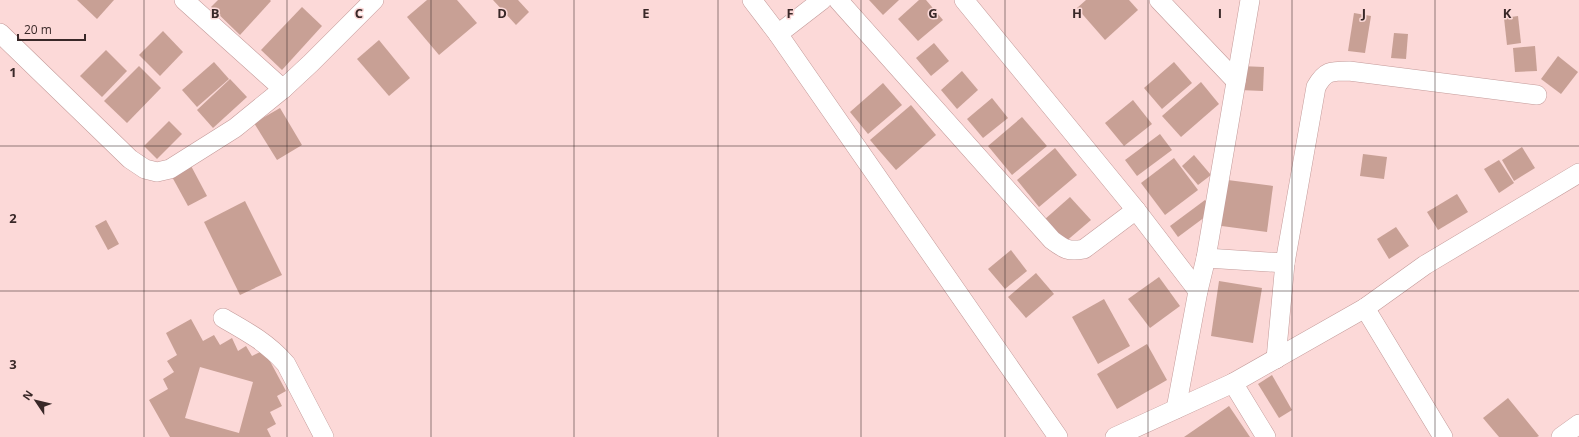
<svg xmlns="http://www.w3.org/2000/svg" width="1579" height="437" font-family="'Open Sans',sans-serif">
<rect width="100%" height="100%" fill="#fcd9d8"/>
<g fill="#c8a095" fill-rule="evenodd">
<path d="M77,0H114L97,19Z"/>
<path d="M218,0H270L271,1L240,35L211,7Z"/>
<path d="M427,0H457L477,23L439,55L407,17Z"/>
<path d="M493,0H518L529,12L516,25Z"/>
<path d="M869,0H899L883,15Z"/>
<path d="M919,0H926L943,20L918,41L898,19Z"/>
<path d="M1086,0H1129L1138,10L1105,40L1077,8Z"/>
<path d="M302,7L322,26L282,70L261,50Z"/>
<path d="M1354,13L1371,16L1365,53L1348,51Z"/>
<path d="M1518,16L1521,43L1507,45L1504,18Z"/>
<path d="M163,31L183,52L160,76L139,55Z"/>
<path d="M1394,33L1408,34L1406,59L1391,58Z"/>
<path d="M379,40L410,78L389,96L357,59Z"/>
<path d="M934,43L949,61L931,76L916,58Z"/>
<path d="M1535,46L1537,71L1515,72L1513,48Z"/>
<path d="M106,50L127,71L102,97L80,76Z"/>
<path d="M1558,56L1578,72L1561,94L1541,79Z"/>
<path d="M214,62L229,79L197,107L182,90Z"/>
<path d="M1174,62L1192,83L1162,109L1144,88Z"/>
<path d="M139,66L161,88L127,123L104,101Z"/>
<path d="M1240,66L1264,67L1263,91L1239,90Z"/>
<path d="M962,71L978,90L957,109L941,90Z"/>
<path d="M230,79L247,97L213,128L197,110Z"/>
<path d="M1201,82L1219,104L1181,137L1162,116Z"/>
<path d="M883,83L902,105L868,134L850,112Z"/>
<path d="M992,98L1008,118L983,138L967,119Z"/>
<path d="M1133,100L1152,124L1124,146L1105,123Z"/>
<path d="M911,105L936,135L896,170L870,140Z"/>
<path d="M280,108L302,145L277,160L254,123Z"/>
<path d="M1022,117L1047,146L1012,175L988,146Z"/>
<path d="M169,121L182,134L157,159L144,146Z"/>
<path d="M1160,134L1172,150L1137,176L1125,160Z"/>
<path d="M1522,147L1535,168L1514,181L1502,160Z"/>
<path d="M1055,148L1077,175L1039,207L1017,180Z"/>
<path d="M1363,154L1387,157L1384,179L1360,176Z"/>
<path d="M1194,155L1211,175L1198,185L1182,166Z"/>
<path d="M1174,158L1198,190L1165,215L1141,183Z"/>
<path d="M1499,160L1514,183L1499,193L1484,169Z"/>
<path d="M190,164L207,196L188,206L171,175Z"/>
<path d="M1220,179L1273,186L1267,232L1214,225Z"/>
<path d="M1457,194L1468,212L1438,230L1427,212Z"/>
<path d="M1070,197L1091,220L1064,243L1044,220Z"/>
<path d="M1205,200L1213,211L1178,237L1170,226Z"/>
<path d="M245,201L282,275L240,295L204,222Z"/>
<path d="M106,220L119,244L108,250L95,226Z"/>
<path d="M1396,227L1409,246L1389,259L1377,239Z"/>
<path d="M1011,250L1027,271L1005,289L988,269Z"/>
<path d="M1036,273L1054,294L1026,318L1008,297Z"/>
<path d="M1159,277L1180,306L1150,328L1128,299Z"/>
<path d="M1219,281L1262,288L1253,343L1211,336Z"/>
<path d="M1104,299L1130,346L1098,364L1072,317Z"/>
<path d="M191,319L203,341L214,335L220,345L232,338L238,351L246,346L252,356L264,350L286,391L277,396L282,406L270,412L276,424L267,429L271,437H170L149,400L168,389L163,379L174,372L167,361L177,355L166,333ZM200,367L253,382L239,433L185,418Z"/>
<path d="M1147,344L1167,380L1117,409L1097,374Z"/>
<path d="M1272,375L1292,410L1279,418L1258,384Z"/>
<path d="M1508,398L1539,436L1537,437H1499L1483,418Z"/>
<path d="M1229,406L1250,437H1184Z"/>
</g>
<g fill="none" stroke-linecap="round" stroke-linejoin="round">
<g stroke="#c39a99" stroke-width="20">
<g id="street">
<path d="M184,0L283,89L311,63L374,0"/>
<path d="M752,0L778,34L1058,437"/>
<path d="M838,0L1052,240C1064,249 1068,252 1084,249L1136,210"/>
<path d="M964,0L1136,210L1198,291"/>
<path d="M1159,0L1236,81"/>
<path d="M0,33L130,159L145,169L157,172L170,169L235,128L283,89"/>
<path d="M778,34L822,0"/>
<path d="M1206,258L1285,263L1316,87C1325,71 1330,71 1349,71L1537,95"/>
<path d="M1365,308L1443,437"/>
<path d="M223,318C246,331 268,343 286,364L324,437"/>
<path d="M1276,359L1285,263"/>
<path d="M1233,383L1266,437"/>
<path d="M1176,409L1198,291L1206,258L1250,0"/>
<path d="M1115,437L1233,383L1365,308L1425,265L1579,173"/>
<path d="M1561,437L1579,424"/>
</g>
</g>
<use href="#street" stroke="#fff" stroke-width="19"/>
</g>
<path fill="none" stroke="#392828" stroke-width="1" stroke-opacity="0.55" d="M144,0V437M287,0V437M431,0V437M574,0V437M718,0V437M861,0V437M1005,0V437M1148,0V437M1292,0V437M1435,0V437M0,146H1579M0,291H1579"/>
<g font-size="13" text-anchor="middle" font-weight="bold" fill="#392828" stroke="#fcd9d8" stroke-width="3" stroke-linejoin="round" paint-order="stroke">
<text x="215" y="18">B</text>
<text x="359" y="18">C</text>
<text x="502" y="18">D</text>
<text x="646" y="18">E</text>
<text x="790" y="18">F</text>
<text x="933" y="18">G</text>
<text x="1077" y="18">H</text>
<text x="1220" y="18">I</text>
<text x="1364" y="18">J</text>
<text x="1507" y="18">K</text>
<text x="13" y="77">1</text>
<text x="13" y="223">2</text>
<text x="13" y="369">3</text>
</g>
<g transform="translate(36 401) rotate(305)" stroke="#fcd9d8" stroke-width="3" paint-order="stroke">
<path d="M0-3L7 15L0 10L-7 15Z" fill="#392828"/>
<text y="-6" font-size="11" font-weight="bold" text-anchor="middle" fill="#392828">N</text>
</g>
<path d="M18 34v6h67v-6" fill="none" stroke="#392828" stroke-width="2"/>
<text x="24" y="34" font-size="12" fill="#392828" stroke="#fcd9d8" stroke-width="3" paint-order="stroke">20 m</text>
</svg>
